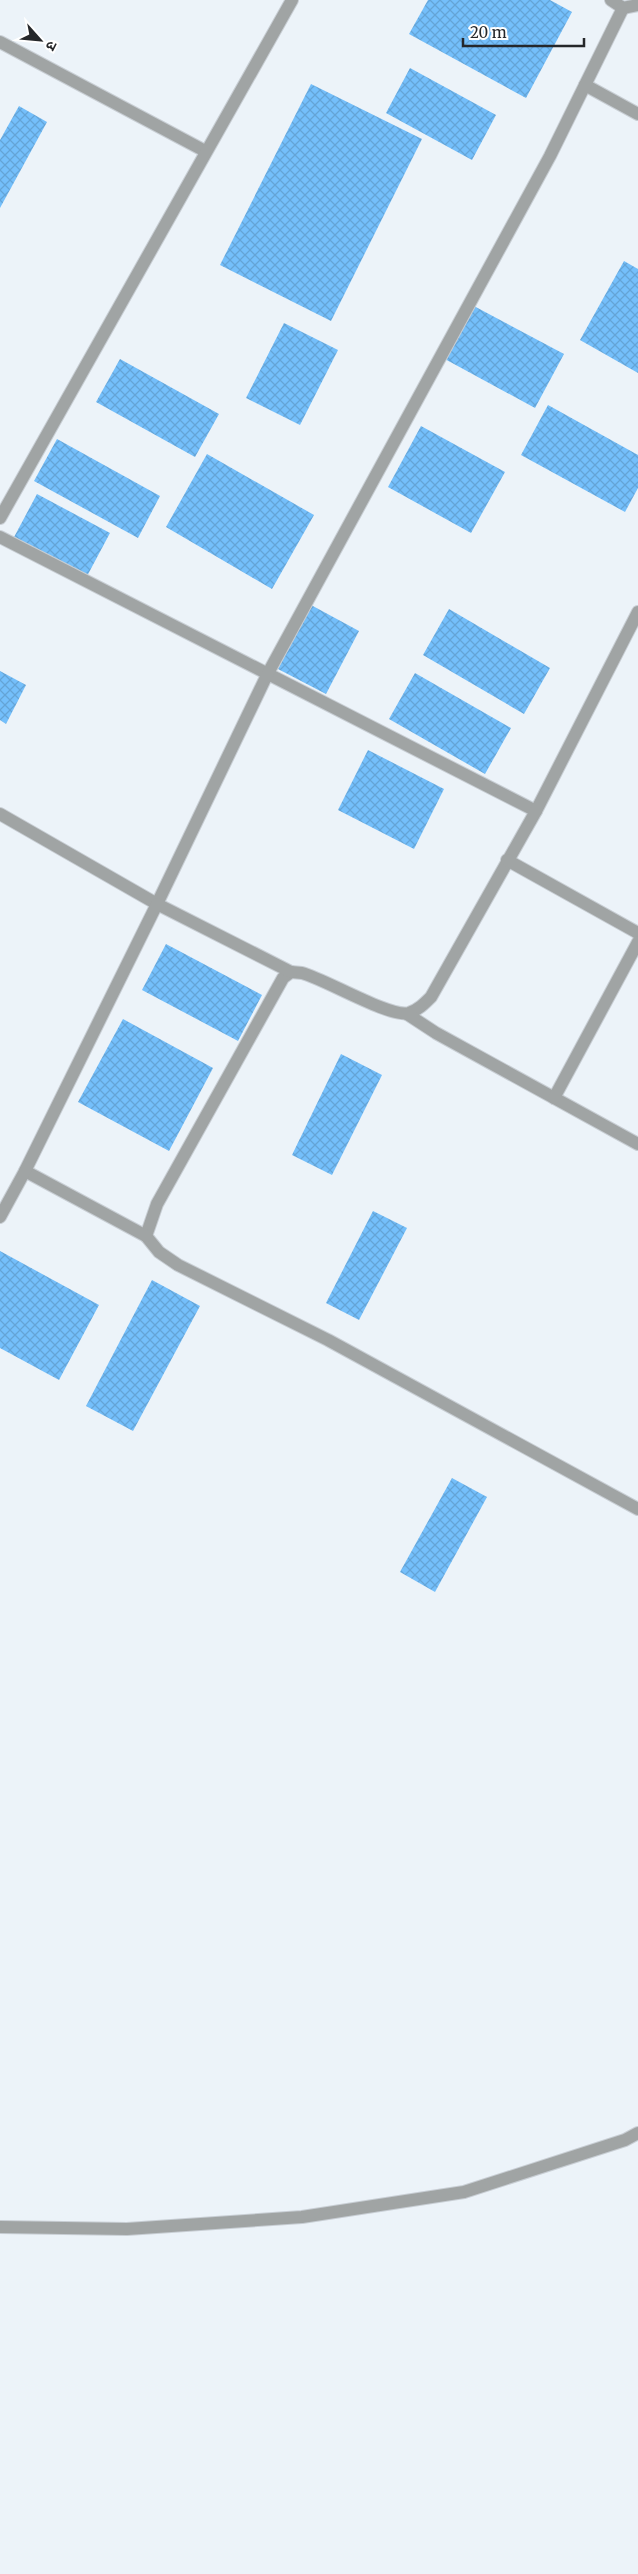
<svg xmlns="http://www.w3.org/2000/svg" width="638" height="2574" font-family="Merriweather,'Noto Sans Devanagari',serif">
<defs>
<pattern id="building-cross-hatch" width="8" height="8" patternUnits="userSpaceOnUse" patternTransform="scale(1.25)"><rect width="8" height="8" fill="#74bffb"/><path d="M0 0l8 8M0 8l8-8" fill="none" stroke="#64a4d7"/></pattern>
</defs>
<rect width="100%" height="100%" fill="#ecf3f9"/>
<g fill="url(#building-cross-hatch)">
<path d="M428,0H550L572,12L526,98L409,34Z"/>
<path d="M410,68L496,115L472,160L386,113Z"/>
<path d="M311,84L422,139L331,321L220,265Z"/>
<path d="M19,106L47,122L0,208V140Z"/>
<path d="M624,261L638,269V373L580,340Z"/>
<path d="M472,305L564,354L535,408L443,358Z"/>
<path d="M284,323L338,350L300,425L246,398Z"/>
<path d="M120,359L219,414L195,457L96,402Z"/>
<path d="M548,405L638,455V488L625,512L521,455Z"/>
<path d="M421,426L505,472L471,533L388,487Z"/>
<path d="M57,439L160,496L138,538L34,481Z"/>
<path d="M207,454L314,515L272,589L166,527Z"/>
<path d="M37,494L110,533L86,578L13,539Z"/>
<path d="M311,605L359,631L326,694L278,669Z"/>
<path d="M449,609L550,668L524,714L423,655Z"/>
<path d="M0,671L26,685L6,724L0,720Z"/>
<path d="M415,673L511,728L485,774L389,719Z"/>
<path d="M368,750L444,789L414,849L338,810Z"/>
<path d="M166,944L262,995L238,1041L142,990Z"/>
<path d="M123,1019L213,1068L169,1151L78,1102Z"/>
<path d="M341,1054L382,1075L332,1175L292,1155Z"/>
<path d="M373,1211L407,1228L359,1320L326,1303Z"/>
<path d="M0,1251L99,1305L59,1380L0,1348Z"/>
<path d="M152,1280L200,1306L133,1431L86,1406Z"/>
<path d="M452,1478L487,1497L435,1592L400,1572Z"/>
</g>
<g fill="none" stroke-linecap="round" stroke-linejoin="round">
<g stroke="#c8ced4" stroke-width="14">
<g id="minor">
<path d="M611,0L623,8L638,5"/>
<path d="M0,42L205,151"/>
<path d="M585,85L638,114"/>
<path d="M0,518L292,0"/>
<path d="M0,537L536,811"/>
<path d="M638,612L536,811L431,997C424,1004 418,1010 409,1013C390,1018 325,979 302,973L291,972L283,978L157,1204L146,1236L159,1252L178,1265L328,1340L638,1509"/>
<path d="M0,814L157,904L267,675L550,156L623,8"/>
<path d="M507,860L638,933"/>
<path d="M407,1014L436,1033L638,1144"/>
<path d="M554,1098L638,942"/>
<path d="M25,1171L146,1236"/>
<path d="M0,1217L25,1171L157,904L291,972"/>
<path d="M0,2227L127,2229L302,2217L464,2192L625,2140L638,2133"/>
</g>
</g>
<use href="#minor" stroke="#a0a4a4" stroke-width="12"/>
</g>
<g transform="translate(40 40) rotate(117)" stroke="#ffffff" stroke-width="4" paint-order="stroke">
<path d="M0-4L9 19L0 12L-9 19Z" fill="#25272a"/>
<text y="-8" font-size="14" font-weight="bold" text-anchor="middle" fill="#25272a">उ</text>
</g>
<path d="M463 38v8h121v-8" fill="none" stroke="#25272a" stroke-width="2.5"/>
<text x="470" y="38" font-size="15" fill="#25272a" stroke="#ffffff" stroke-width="4" paint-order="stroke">20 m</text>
</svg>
